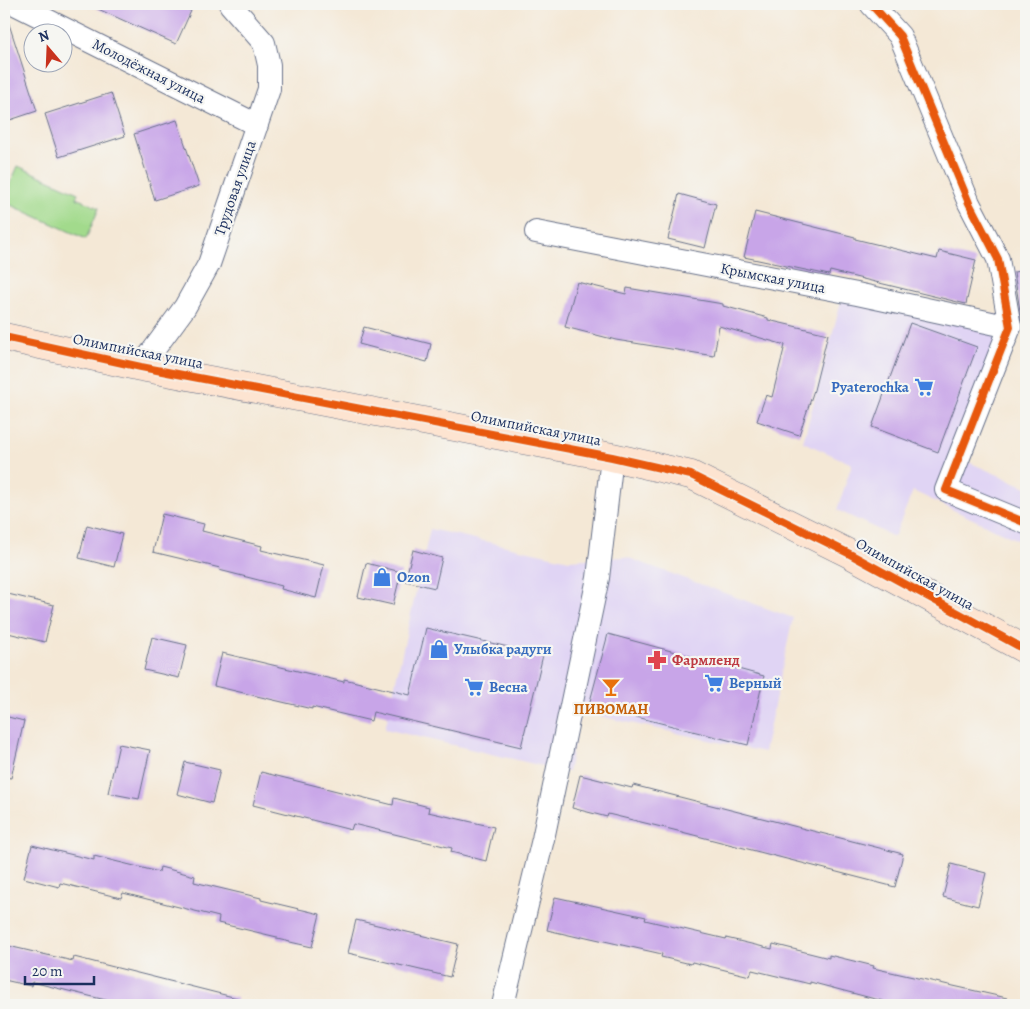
<svg xmlns="http://www.w3.org/2000/svg" width="1030" height="1009" font-family="Alegreya,serif">
<rect width="100%" height="100%" fill="#f6f6f2"/>
<filter id="ink" filterUnits="userSpaceOnUse"><feTurbulence type="fractalNoise" baseFrequency=".02" numOctaves="2"/><feDisplacementMap in="SourceGraphic" scale="10" xChannelSelector="R" yChannelSelector="G"/><feConvolveMatrix kernelMatrix="1 2 1 2 8 2 1 2 1" color-interpolation-filters="sRGB"/></filter>
<filter id="wash" filterUnits="userSpaceOnUse"><feTurbulence type="fractalNoise" baseFrequency=".0096" numOctaves="4" result="noise"/><feDisplacementMap in="SourceGraphic" scale="20" xChannelSelector="R" yChannelSelector="G"/><feGaussianBlur stdDeviation="1.12" result="paint"/><feColorMatrix in="noise" values="0 0 0 0 0 0 0 0 0 0 0 0 0 0 0 0 0 1.4 0 .05"/><feComposite in="paint" operator="in"/></filter>
<g filter="url(#wash)">
<rect width="100%" height="100%" fill="#f4e8d6"/>
<g fill="#e0d4f4">
<path d="M845,287L1018,319L966,461L1026,487V544L913,491L894,537L837,510L852,464L803,442Z"/>
<path d="M430,529L569,560L626,557L793,618L764,752L580,712L568,772L385,729Z"/>
</g>
<path fill="#a2da8c" stroke="#5e8475" d="M18,166L78,193L76,198L99,208L86,239L4,202V198Z"/>
<g id="blocks">
<g fill="#c8a5e8">
<path d="M87,4H175L191,11L176,44Z"/>
<path d="M4,21H8L37,111L4,122Z"/>
<path d="M111,93L125,136L59,157L45,114Z"/>
<path d="M177,120L199,186L155,200L134,134Z"/>
<path d="M679,194L716,204L705,248L668,239Z"/>
<path d="M755,212L855,237V239L937,259L939,251L976,260L966,304L830,271L829,275L744,257Z"/>
<path d="M1026,270V330H1023L1014,272Z"/>
<path d="M577,282L626,294L627,288L723,304V306L768,318V320L828,334L814,390L799,435L757,421L766,395L772,397L785,345L719,326L714,356L616,340L565,327Z"/>
<path d="M910,323L977,347L938,452L872,427Z"/>
<path d="M364,327L431,344L427,362L359,344Z"/>
<path d="M162,514L204,524L202,531L262,546L261,550L324,565L316,598L281,589L282,586L219,570L220,568L153,552Z"/>
<path d="M87,525L122,534L114,567L79,558Z"/>
<path d="M413,550L442,558L435,588L405,581Z"/>
<path d="M366,563L401,572L393,605L358,597Z"/>
<path d="M8,594L54,605L45,642L4,632V613Z"/>
<path d="M426,628L543,655L521,747L373,712L371,721L312,707V709L214,686L222,653L344,682V679L410,695Z"/>
<path d="M608,634L764,676L748,745L589,705Z"/>
<path d="M152,637L187,645L179,678L144,670Z"/>
<path d="M4,716L24,721L11,778L4,777Z"/>
<path d="M119,744L150,750L139,799L108,793Z"/>
<path d="M185,762L220,770L212,803L177,794Z"/>
<path d="M261,772L393,805L394,798L429,807L428,812L494,827L486,861L451,852L452,848L353,824L351,830L253,805Z"/>
<path d="M580,775L632,788L633,785L668,794L903,854L895,887L682,832L608,814L607,817L572,808Z"/>
<path d="M32,845L94,860V856L159,872L160,867L195,876L194,882L261,898V900L320,914L312,947L277,939V937L218,923L219,917L123,893L121,898L60,883L59,887L24,878Z"/>
<path d="M951,864L986,873L978,906L943,897Z"/>
<path d="M555,897L646,917L645,920L726,939V938L772,949L773,944L829,958V955L874,966L873,968L1007,998V1005H898L810,982V984L752,970L750,976L692,962L691,964L661,957L662,954L582,936V938L547,930Z"/>
<path d="M356,920L458,944L450,977L348,953Z"/>
<path d="M4,945L73,961L74,957L237,998L236,1005H126L32,982L31,986L4,980Z"/>
</g>
</g>
</g>
<g filter="url(#ink)">
<use href="#blocks" fill-opacity="0" stroke="#677088" stroke-width="1"/>
<g fill="none" stroke-linecap="round" stroke-linejoin="round">
<g stroke="#677088" stroke-width="24">
<g id="street">
<path d="M15,4L257,125"/>
<path d="M871,4L900,36L969,203L998,259L1010,327L946,490L1026,523"/>
<path d="M536,232L857,294L1010,327"/>
<path d="M141,367L185,307L209,264L269,89V65L264,43L230,4"/>
<path d="M503,1005L543,839L598,578L612,457"/>
</g>
</g>
<g stroke="#677088" stroke-width="29">
<path id="secondary" d="M4,337L141,367L612,457L691,475L848,553L1026,650"/>
</g>
<use href="#street" stroke="#fff" stroke-width="22"/>
<use href="#secondary" stroke="#fde4d1" stroke-width="28"/>
<g stroke="#f6f6f2" stroke-width="11">
<g id="cycleway">
<path d="M871,4L900,36L969,203L998,259L1010,327L946,490L1026,523"/>
<path d="M4,337L141,367L612,457L691,475L848,553L1026,650"/>
</g>
</g>
<use href="#cycleway" stroke="#e8590c" stroke-width="8"/>
</g>
</g>
<defs>
<g id="supermarket-bare" transform="scale(1.5)"><path d="M-6-5.5h2.5l.6 2H6L4.5 2H-2.5L-4.4-4H-6ZM-1.5 3.2a1.3 1.3 0 1 0 .1 0ZM3 3.2a1.3 1.3 0 1 0 .1 0Z" fill="#3f7fe0" stroke="#f6f6f2" stroke-width="2.5" paint-order="stroke"/></g>
<g id="shop-bare" transform="scale(1.5)"><path d="M-5-2.5h2.3a2.7 3.5 0 0 1 5.4 0H5L5.5 6h-11ZM-1.5-2.5h3a1.5 2.3 0 0 0-3 0Z" fill="#3f7fe0" stroke="#f6f6f2" stroke-width="2.5" paint-order="stroke"/></g>
<g id="pharmacy-bare" transform="scale(1.5)"><path d="M-2-6h4v4h4v4h-4v4h-4v-4h-4v-4h4Z" fill="#e0444e" stroke="#f6f6f2" stroke-width="2.5" paint-order="stroke"/></g>
<g id="bar-bare" transform="scale(1.5)"><path d="M-6-5H6L.8 .8V4.5H3.5V6h-7V4.5H-.8V.8Z" fill="#e8710a" stroke="#f6f6f2" stroke-width="2.5" paint-order="stroke"/></g>
</defs>
<g fill-rule="evenodd">
<use href="#supermarket-bare" x="924" y="387"/>
<use href="#shop-bare" x="382" y="577"/>
<use href="#shop-bare" x="439" y="649"/>
<use href="#pharmacy-bare" x="657" y="660"/>
<use href="#supermarket-bare" x="714" y="683"/>
<use href="#supermarket-bare" x="474" y="687"/>
<use href="#bar-bare" x="611" y="687"/>
</g>
<g text-anchor="middle" stroke-width="4.5" stroke-linejoin="round" paint-order="stroke">
<g font-size="15" fill="#1b2f5e" stroke="#f6f6f2">
<text transform="translate(149 71) rotate(27)" y="5">Молодёжная улица</text>
<text transform="translate(235 188) rotate(-71)" y="5">Трудовая улица</text>
<text transform="translate(773 278) rotate(11)" y="5">Крымская улица</text>
<text transform="translate(138 351) rotate(11)" y="5">Олимпийская улица</text>
<text transform="translate(536 428) rotate(11)" y="5">Олимпийская улица</text>
<text transform="translate(915 574) rotate(29)" y="5">Олимпийская улица</text>
</g>
<g font-size="15" font-weight="bold" fill="#366cbe" stroke="#f6f6f2" text-anchor="start">
<text x="909" y="392" text-anchor="end">Pyaterochka</text>
<text x="397" y="582">Ozon</text>
<text x="454" y="654">Улыбка радуги</text>
<text x="729" y="688">Верный</text>
<text x="489" y="692">Весна</text>
</g>
<g font-size="15" font-weight="bold" fill="#be3a42" stroke="#f6f6f2" text-anchor="start">
<text x="672" y="665">Фармленд</text>
</g>
<g font-size="15" font-weight="bold" fill="#c56008" stroke="#f6f6f2">
<text x="611" y="714">ПИВОМАН</text>
</g>
</g>
<rect width="1030" height="1009" fill="none" stroke="#f6f6f2" stroke-width="20"/>
<g transform="translate(48 48) rotate(341)"><circle r="24" fill="#f6f6f2" stroke="#9ea6b7"/>
<path d="M0-4L9 19L0 12L-9 19Z" fill="#c8321e"/>
<text y="-8" font-size="14" font-weight="bold" text-anchor="middle" fill="#1b2f5e">N</text>
</g>
<path d="M25 976v8h69v-8" fill="none" stroke="#1b2f5e" stroke-width="2.5"/>
<text x="32" y="976" font-size="15" fill="#1b2f5e" stroke="#f6f6f2" stroke-width="4" paint-order="stroke">20 m</text>
</svg>
